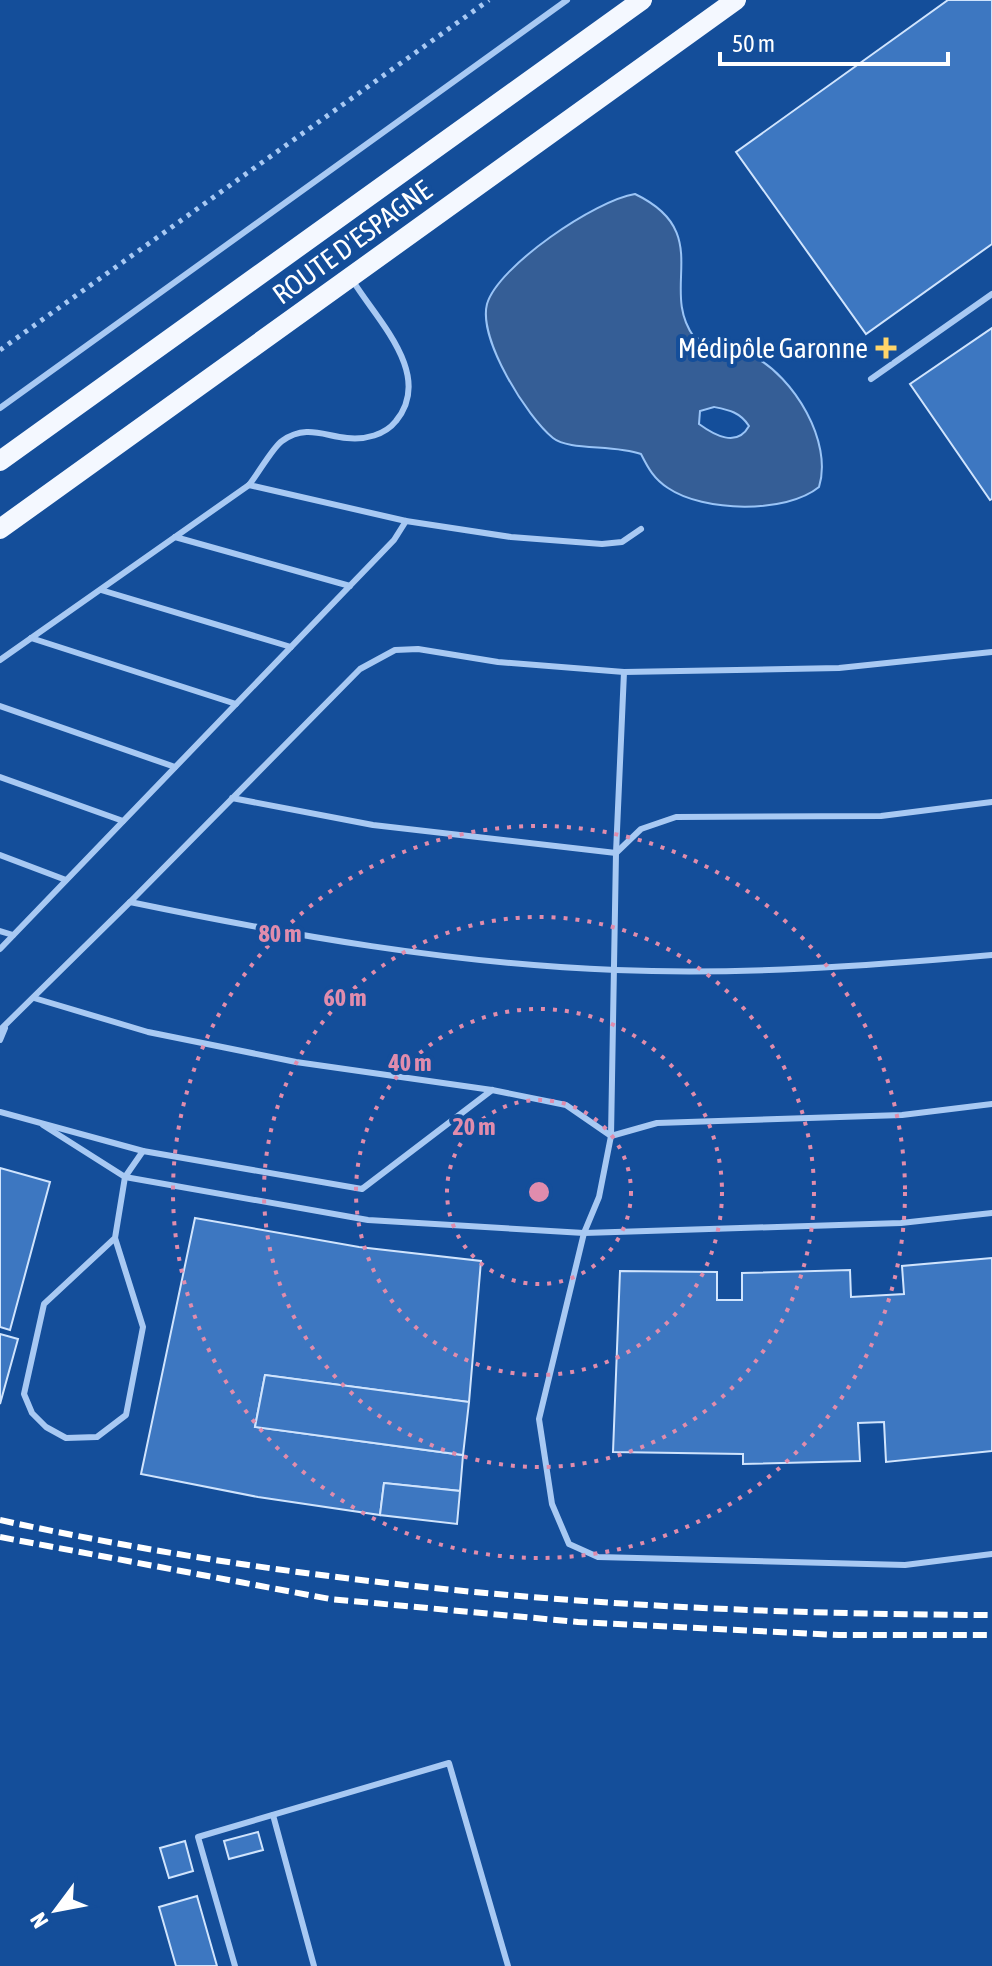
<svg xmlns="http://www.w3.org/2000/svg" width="992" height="1966" font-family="'Asap Condensed',sans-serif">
<rect width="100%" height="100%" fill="#144e9a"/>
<path fill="#355e96" stroke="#9ac4f6" stroke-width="2" fill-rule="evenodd" d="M635,194C716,233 658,288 694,337C713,345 735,347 753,356C794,377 833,442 819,487C786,514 703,512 668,488C654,479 648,468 641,454C614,444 569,451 553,438C527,417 478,339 487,304C498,266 596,200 635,194ZM714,407C729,410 740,412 749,426C737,448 714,435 699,424L700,411Z"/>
<g fill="#3d77c1" stroke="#d0e4fd" stroke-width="2">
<path d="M948,0H992V244L866,334L736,152Z"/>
<path d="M992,328V499L990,500L910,384Z"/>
<path d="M0,1168L50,1182L10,1330L0,1327Z"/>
<path d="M195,1218L359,1247L481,1261L469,1402L265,1375L255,1427L463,1455L460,1491L384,1483L380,1515L258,1497L141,1474Z"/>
<path d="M992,1258V1451L886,1462L884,1422L858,1423L860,1461L743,1464V1454L613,1452L620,1271L717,1272V1300H742V1273L850,1270L851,1297L904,1294L902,1266Z"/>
<path d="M0,1334L18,1339L0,1404Z"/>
<path d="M265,1375L469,1402L463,1455L255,1427Z"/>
<path d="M384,1483L460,1491L457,1524L380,1515Z"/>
<path d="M258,1832L263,1850L229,1859L224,1841Z"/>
<path d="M185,1841L193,1871L169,1878L160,1848Z"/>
<path d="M197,1896L217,1966H176L159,1907Z"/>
</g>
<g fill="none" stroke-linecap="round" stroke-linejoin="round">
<path stroke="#a8c9f3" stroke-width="5" stroke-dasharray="4 6" stroke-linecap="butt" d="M0,350L489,0"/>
<g stroke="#a8c9f3" stroke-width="6">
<path d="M353,281C377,320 434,375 396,421C385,435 365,440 347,438C324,436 306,424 282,441C273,447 258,474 249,485L406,521L511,537L602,544L622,542L641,529"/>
<path d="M871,379L992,294"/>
<path d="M0,408L567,0"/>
<path d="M175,537L350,586"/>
<path d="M101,590L291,647"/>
<path d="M31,638L236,704"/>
<path d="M0,660L249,485"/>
<path d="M624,672L616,853L611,1136L599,1197L584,1233L539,1419L552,1504L569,1544L598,1557L905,1565L992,1554"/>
<path d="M0,706L175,767"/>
<path d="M0,777L123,821"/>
<path d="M232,798L373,825L616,853L641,829L676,817L881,816L992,802"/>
<path d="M0,855L66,880"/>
<path d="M130,902L360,669L395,650L418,649L498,662L624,672L839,668L992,652"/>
<path d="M0,931L13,935"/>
<path d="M0,949L394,540L406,521"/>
<path d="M34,998L148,1032L296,1062L492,1090L566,1105L611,1136L657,1123L902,1115L992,1104"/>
<path d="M0,1030L130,902C289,935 453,964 616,970C742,975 867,966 992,955"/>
<path d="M0,1040L5,1028"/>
<path d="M0,1112L143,1151"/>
<path d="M43,1125L125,1177L368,1220L584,1233L901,1223L992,1213"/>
<path d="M115,1238L44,1304L24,1394L32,1413L46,1427L66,1438L97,1437L126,1415L143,1327L115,1238L125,1177L143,1151L362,1189L492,1090"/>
<path d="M273,1815L314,1966"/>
<path d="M235,1966L198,1837L449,1763L508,1966"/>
</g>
<g stroke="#f4f8ff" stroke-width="20">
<path d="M0,461L642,0"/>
<path d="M0,529L736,0"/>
</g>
<g stroke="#fff" stroke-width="6" stroke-dasharray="14 6" stroke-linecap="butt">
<path d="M0,1520C326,1591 660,1614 992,1615"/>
<path d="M0,1537L330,1599L578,1622L839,1635H992"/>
</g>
</g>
<g fill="none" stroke="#e08cad" stroke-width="4" stroke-dasharray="4 8">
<circle cx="539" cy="1192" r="92"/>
<circle cx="539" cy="1192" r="183"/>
<circle cx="539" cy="1192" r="275"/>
<circle cx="539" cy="1192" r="366"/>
</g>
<path fill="#ffd56a" stroke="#144e9a" stroke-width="3" d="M882 336h8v8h8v8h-8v8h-8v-8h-8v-8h8z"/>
<g text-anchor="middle" stroke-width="8" stroke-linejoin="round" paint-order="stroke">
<g font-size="28" fill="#fff" stroke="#144e9a">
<text transform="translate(352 242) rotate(-36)" y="10">ROUTE D'ESPAGNE</text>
</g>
<g font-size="28" fill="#fff" stroke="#144e9a" text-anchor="end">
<text x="868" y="358">Médipôle Garonne</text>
</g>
</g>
<circle cx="539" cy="1192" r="12" fill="#e08cad" stroke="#144e9a" stroke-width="4"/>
<g font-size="24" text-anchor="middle" font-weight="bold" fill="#e08cad" stroke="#144e9a" stroke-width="8" stroke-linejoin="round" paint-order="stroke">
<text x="280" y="942">80 m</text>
<text x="345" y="1006">60 m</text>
<text x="410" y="1071">40 m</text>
<text x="474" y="1135">20 m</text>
</g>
<g transform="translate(56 1910) rotate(238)" stroke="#144e9a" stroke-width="6" paint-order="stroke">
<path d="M0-6L14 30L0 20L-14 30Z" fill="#ffffff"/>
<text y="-12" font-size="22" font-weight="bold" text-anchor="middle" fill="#ffffff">N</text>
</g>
<path d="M720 52v12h228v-12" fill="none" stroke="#ffffff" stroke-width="4"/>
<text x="732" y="52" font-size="24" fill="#ffffff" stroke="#144e9a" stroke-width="6" paint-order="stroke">50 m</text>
</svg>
